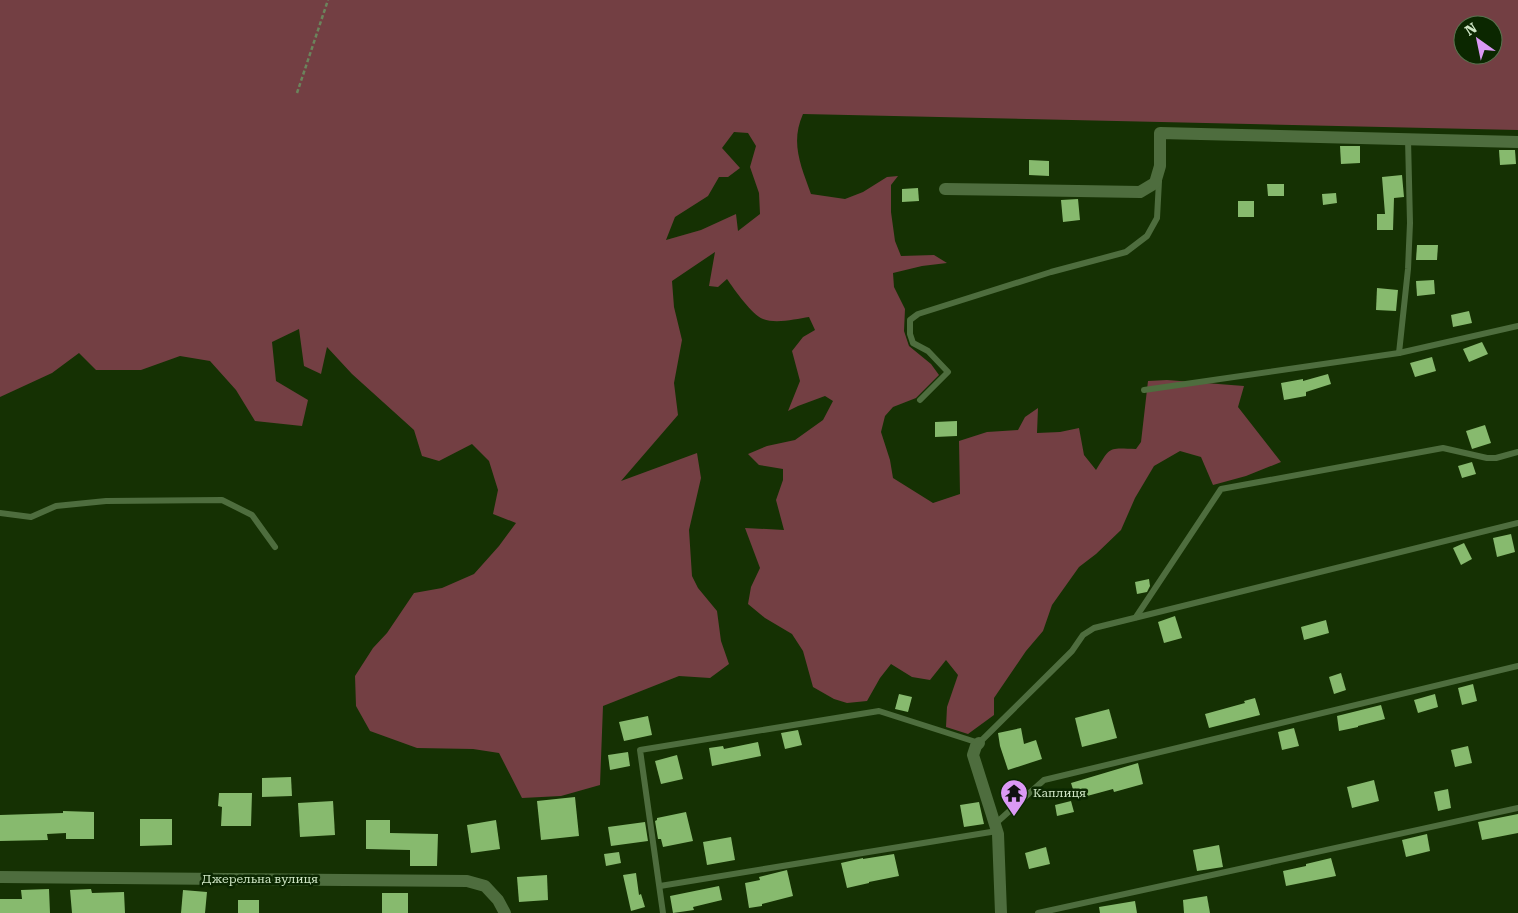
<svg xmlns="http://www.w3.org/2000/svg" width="1518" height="913" font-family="'Roboto Serif',serif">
<rect width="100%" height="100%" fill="#153103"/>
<path fill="#733f43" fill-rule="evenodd" d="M0,0H1518V130L803,114C790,143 801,166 811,194L845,199L863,192L887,177L898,176L891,185V212L895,241L901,256L934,255L947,263L922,266L893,273L894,287L905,309L904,331L909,346L931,364L939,375L916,398L893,407L885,416L881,432L890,460L893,478L933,503L960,494L959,441L987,432L1018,430L1025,417L1038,408L1037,433L1060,432L1079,428L1084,455L1096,470C1111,446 1108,448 1136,449L1141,442L1148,381L1167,380L1244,386L1238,407L1281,462L1246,476L1213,485L1201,457L1180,451L1154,466L1135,498L1121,530L1096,554L1079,567L1052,605L1043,631L1026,651L994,698V715L968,734L946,727L947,707L958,675L946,660L930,680L912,677L891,664L880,678L867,701L847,703L834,699L813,687L803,651L792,634L765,618L748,604L751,587L760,568L745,528L784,530L776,500L783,480V469L759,465L748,454L767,446L795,440L823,420L833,401L825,396L798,406L788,411L800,381L792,351L803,337L815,330L809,317C796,319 776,324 763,319C752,315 734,289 727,279L718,287L709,286L715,252L672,281L674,307L682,340L674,383L678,415L621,481L697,453L701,478L689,530L692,576L698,588L717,611L721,641L729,664L710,678L679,676L603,706L600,785L561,796L522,798L499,753L473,749L417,748L370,731L356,706L355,676L373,648L387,633L414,593L442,588L474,574L499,546L516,523L493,514L498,490L489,461L472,444L439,461L422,456L414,430L352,374L327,347L321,374L304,366L299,329L272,342L276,381L308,400L302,426L255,421L236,390L210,361L180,356L141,370H96L79,353L52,373L0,397ZM1463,25H1493V55H1463ZM734,132L748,133L756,146L750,167L759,193L760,214L738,231L736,214L701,230L666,240L675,217L708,196L719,177H728L740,168L722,148Z"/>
<g fill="#87ba6e">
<path d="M1340,146H1360V163L1341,164Z"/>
<path d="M1499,150H1515L1516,164L1500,165Z"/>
<path d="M1029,160L1049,161V176L1029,175Z"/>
<path d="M1402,175L1404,197L1394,198L1393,230H1377V214H1385L1382,177Z"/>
<path d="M1267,184H1284V196H1268Z"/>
<path d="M918,188L919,201L902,202V189Z"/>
<path d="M1336,193L1337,203L1323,205L1322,194Z"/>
<path d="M1078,199L1080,220L1063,222L1061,200Z"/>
<rect x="1238" y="201" width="16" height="16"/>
<path d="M1417,245H1438L1437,260H1416Z"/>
<path d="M1434,280L1435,294L1417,296L1416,281Z"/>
<path d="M1377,288L1398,290L1396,311L1376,310Z"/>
<path d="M1469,311L1472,323L1453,327L1451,315Z"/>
<path d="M1482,342L1488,354L1469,362L1463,349Z"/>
<path d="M1432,357L1436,371L1415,377L1410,363Z"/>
<path d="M1328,374L1331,384L1306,392V396L1284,400L1281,383L1303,379V381Z"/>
<path d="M957,421V436L935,437V422Z"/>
<path d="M1485,425L1491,443L1472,449L1466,431Z"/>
<path d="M1472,462L1476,474L1462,478L1458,466Z"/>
<path d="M1511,534L1515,552L1497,557L1493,538Z"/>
<path d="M1464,543L1472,559L1461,565L1453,548Z"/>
<path d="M1149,579L1150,586L1147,592L1137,594L1135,582Z"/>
<path d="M1175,616L1182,638L1164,643L1158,622Z"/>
<path d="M1326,620L1329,633L1304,640L1301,627Z"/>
<path d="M1341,673L1346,690L1334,694L1329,677Z"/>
<path d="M1473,684L1477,701L1462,705L1458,688Z"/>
<path d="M899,694L912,697L908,712L895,709Z"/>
<path d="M1435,694L1438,707L1418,713L1414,700Z"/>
<path d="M1255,698L1260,715L1209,728L1205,714L1245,703L1244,701Z"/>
<path d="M1381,705L1385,719L1358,726V727L1339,731L1337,716Z"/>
<path d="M1109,709L1117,738L1082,747L1075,718Z"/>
<path d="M648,716L652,735L624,741L619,722Z"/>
<path d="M1021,728L1024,744L1036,740L1042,759L1008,770L1000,746L998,733Z"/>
<path d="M1294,728L1299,746L1282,750L1278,732Z"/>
<path d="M798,730L802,745L785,749L781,733Z"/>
<path d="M758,742L761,756L712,766L709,748L723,746L724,749Z"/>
<path d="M1468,746L1472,763L1455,767L1451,750Z"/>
<path d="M628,752L630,766L610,770L608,755Z"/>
<path d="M677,755L683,779L661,784L655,761Z"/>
<path d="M1138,763L1143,784L1114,792L1113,789L1076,799L1071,783Z"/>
<path d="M291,777L292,796L262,797V778Z"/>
<path d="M1374,780L1379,801L1352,808L1347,787Z"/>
<path d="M1448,789L1451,808L1438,811L1434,792Z"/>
<path d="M219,793H252L251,826H221L222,807L218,806Z"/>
<path d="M575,797L579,836L541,840L537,801Z"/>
<path d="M333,801L335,835L300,837L298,803Z"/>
<path d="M1071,801L1074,812L1057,816L1055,805Z"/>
<path d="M979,802L984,824L964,827L960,805Z"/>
<path d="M63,811L94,812V839H66V833L47,834L48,840L0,841V815L63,813Z"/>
<path d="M686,812L693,841L663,847L661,839H658L655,821L657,820V818Z"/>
<path d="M1518,814V833L1482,840L1478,822Z"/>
<path d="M140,819H172V845L140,846Z"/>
<path d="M366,820H390V833L438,834L437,866H410V850L366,849Z"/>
<path d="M496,820L500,849L471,853L467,825Z"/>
<path d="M645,822L648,841L611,846L608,827Z"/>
<path d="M1427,834L1430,851L1406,857L1402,840Z"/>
<path d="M731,837L735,860L707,865L703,842Z"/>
<path d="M1219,845L1223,867L1197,871L1193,850Z"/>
<path d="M1046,847L1050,864L1029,869L1025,853Z"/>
<path d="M619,852L621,863L606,866L604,854Z"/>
<path d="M894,854L899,876L869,882V883L847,888L841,863L863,858V859Z"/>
<path d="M1331,858L1336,876L1286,886L1283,871L1306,866V864Z"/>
<path d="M787,870L793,896L762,904V906L749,908L745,883L760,880L759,877Z"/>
<path d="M636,873L639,895L641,894L645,907L631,911L623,875Z"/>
<path d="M547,875L548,900L519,902L517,877Z"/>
<path d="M719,886L722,900L693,907L694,910L673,913L670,896Z"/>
<path d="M49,889L50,913H0V899H22L21,890Z"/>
<path d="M91,889L92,893L124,892L125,913H72L70,890Z"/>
<path d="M183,890L207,892L205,913H181Z"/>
<rect x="382" y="893" width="26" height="20"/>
<path d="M1207,896L1210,913H1184L1183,900Z"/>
<rect x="238" y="900" width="21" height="13"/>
<path d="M1135,901L1137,913H1100L1099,907Z"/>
</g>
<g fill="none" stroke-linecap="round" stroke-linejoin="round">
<path stroke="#6b845c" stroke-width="2.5" stroke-dasharray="4 2.5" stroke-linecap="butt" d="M297,93L328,0"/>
<g stroke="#4e6d3e" stroke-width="6">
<path d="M1399,353L1408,269L1410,223L1408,139"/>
<path d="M1144,390L1399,353L1518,326"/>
<path d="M920,400L948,372L928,351L913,343L910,334V320L918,314L1051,272L1126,252L1147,236L1157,218L1159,181"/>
<path d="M0,513L31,517L56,506L106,501L222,500L252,515L275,547"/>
<path d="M1136,617L1221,489L1443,448L1487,458H1496L1518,452"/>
<path d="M995,824L1044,780L1518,666"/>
<path d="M660,886L997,831"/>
<path d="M663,913L640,750L879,711L979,743L1072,651L1083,635L1094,628L1518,523"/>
<path d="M1038,913L1518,808"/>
</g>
<g stroke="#4e6d3e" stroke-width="12">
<path d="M945,189L1140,192L1155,183L1160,166V133L1518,142"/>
<path d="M979,743L976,746L973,755L998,834L1001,913"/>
<path d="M0,877L467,881L485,886L498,900L505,913"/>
</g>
</g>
<defs>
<g id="temple-pin" transform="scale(1.4375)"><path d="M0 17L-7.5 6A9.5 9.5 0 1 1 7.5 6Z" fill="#db99f5" stroke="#0b2700"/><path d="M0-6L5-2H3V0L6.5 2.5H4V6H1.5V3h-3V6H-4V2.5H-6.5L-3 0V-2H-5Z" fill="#111"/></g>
</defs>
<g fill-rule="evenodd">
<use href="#temple-pin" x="1014" y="793"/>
</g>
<g text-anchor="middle" stroke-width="5" stroke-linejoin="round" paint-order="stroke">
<g font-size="12" fill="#cfe6c5" stroke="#0b2700" text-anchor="start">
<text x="1033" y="797">Каплиця</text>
</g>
<g font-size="12" fill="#cfe6c5" stroke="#0b2700">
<text x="260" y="883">Джерельна вулиця</text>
</g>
</g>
<g transform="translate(1478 40) rotate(327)"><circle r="24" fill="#0b2700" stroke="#59734f"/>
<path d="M0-4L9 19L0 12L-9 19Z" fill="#db99f5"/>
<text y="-8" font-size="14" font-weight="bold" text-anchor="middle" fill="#cfe6c5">N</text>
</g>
</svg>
